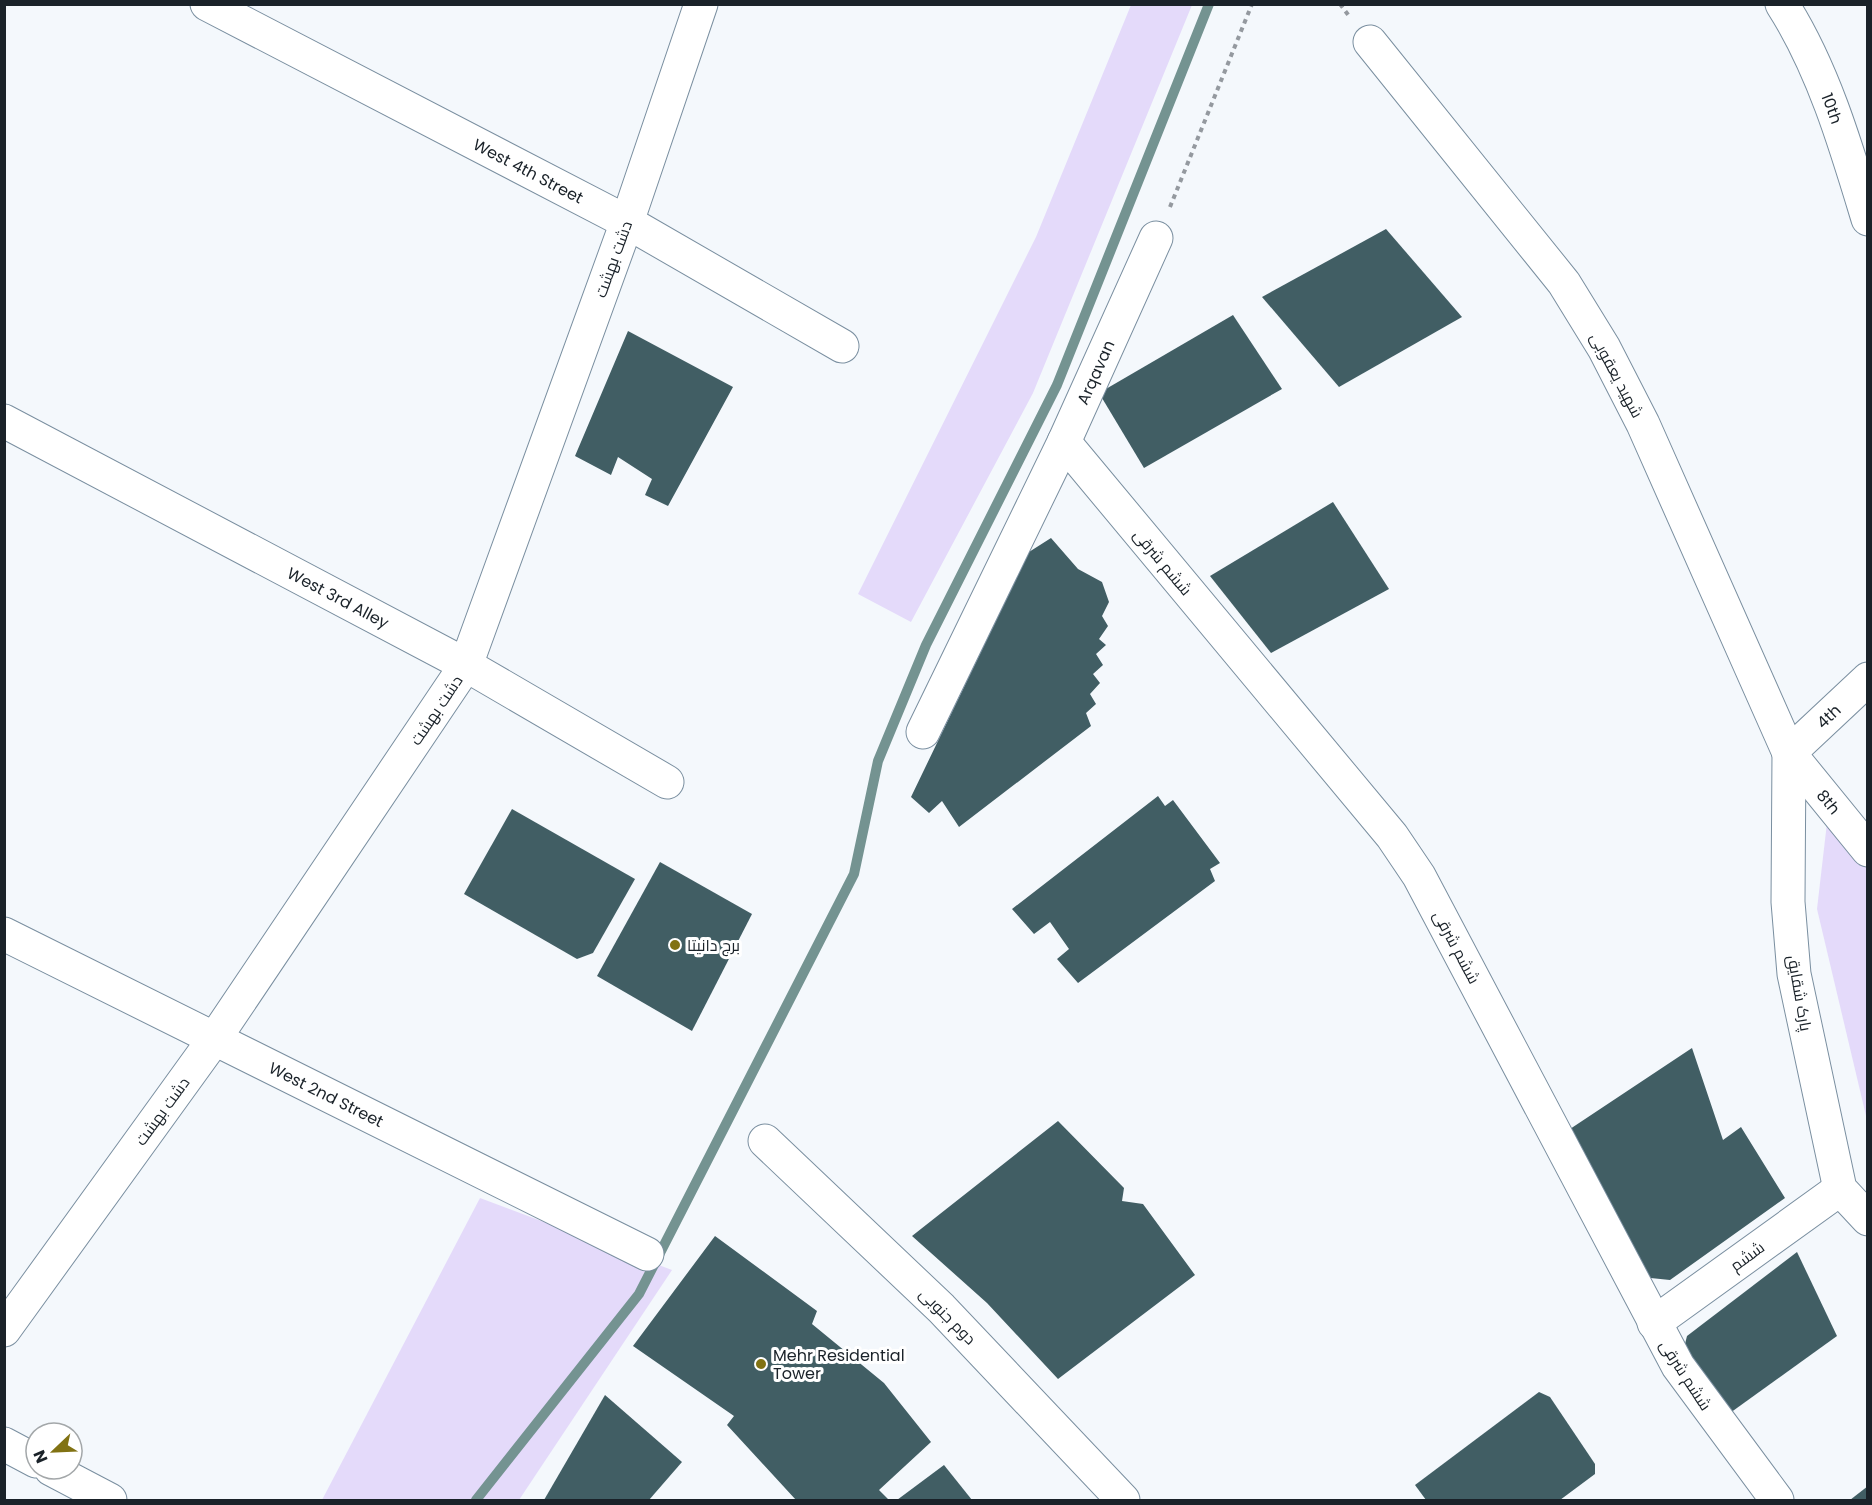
<svg xmlns="http://www.w3.org/2000/svg" width="1872" height="1505" font-family="Poppins,Cairo,sans-serif">
<rect width="100%" height="100%" fill="#f4f8fc"/>
<g fill="#e4dafa">
<path d="M1131,5H1192L1033,393L911,622L858,594L1036,237Z"/>
<path d="M1828,814L1867,864V1120L1817,909Z"/>
<path d="M480,1198L672,1270L519,1500H322Z"/>
</g>
<g fill="none" stroke-linecap="round" stroke-linejoin="round">
<path stroke="#749391" stroke-width="10" d="M476,1500L639,1294L854,874L878,761L926,645L1057,385L1209,4"/>
</g>
<g fill="#415e64">
<path d="M1386,229L1462,317L1339,387L1262,297Z"/>
<path d="M1233,315L1282,389L1144,468L1099,393Z"/>
<path d="M628,331L733,387L668,506L645,495L652,479L618,457L611,475L575,456Z"/>
<path d="M1333,502L1389,589L1271,653L1210,576Z"/>
<path d="M1051,538L1078,569L1102,582L1109,602L1102,616L1108,626L1099,639L1106,645L1096,654L1103,665L1093,674L1100,683L1090,694L1096,704L1086,713L1091,726L959,827L942,801L929,813L911,797L1029,552Z"/>
<path d="M1158,796L1165,806L1173,800L1220,863L1210,869L1215,881L1078,983L1057,959L1069,949L1050,922L1034,934L1012,909Z"/>
<path d="M512,809L635,879L593,953L577,959L464,894Z"/>
<path d="M660,862L752,914L692,1031L597,976Z"/>
<path d="M1692,1048L1723,1140L1741,1127L1785,1198L1670,1280L1641,1277L1567,1131Z"/>
<path d="M1058,1121L1124,1188L1122,1201L1143,1204L1195,1275L1058,1379L987,1303L912,1236Z"/>
<path d="M715,1236L817,1311L812,1324L884,1383L931,1442L879,1490L889,1500H796L727,1425L734,1416L633,1346Z"/>
<path d="M1797,1252L1837,1336L1730,1413L1684,1348L1687,1336Z"/>
<path d="M1539,1392L1550,1397L1595,1464V1474L1560,1500H1426L1415,1485Z"/>
<path d="M605,1395L682,1462L649,1500H544Z"/>
<path d="M944,1465L972,1500H897Z"/>
<path d="M1868,1486V1500H1850Z"/>
</g>
<g fill="none" stroke-linecap="round" stroke-linejoin="round">
<g stroke="#7a8fa0" stroke-width="35">
<g id="minor">
<path id="s1" d="M207,4L627,222L842,346"/>
<path id="s2" d="M1782,4C1823,68 1846,146 1868,219"/>
<path id="s3" d="M1370,42L1564,283L1604,348L1643,424L1789,753L1868,850"/>
<path id="s4" d="M4,421L466,665L667,782"/>
<path d="M1064,442L1392,836L1419,876L1678,1366L1777,1500"/>
<path id="s5" d="M923,732L1064,442L1156,238"/>
<path d="M1789,753L1788,902L1794,974L1840,1189L1868,1219"/>
<path id="s6" d="M1789,753L1868,679"/>
<path id="s7" d="M4,934L647,1254"/>
<path d="M765,1141L941,1308L1123,1500"/>
<path d="M1654,1323L1840,1189"/>
<path d="M4,1330L215,1038L466,665L627,222L701,4"/>
<path d="M4,1444L36,1461"/>
<path d="M51,1469L110,1500"/>
</g>
</g>
<g stroke="#94999f" stroke-width="4" stroke-dasharray="4.5 4.5" stroke-linecap="butt">
<path d="M1340,4L1349,16"/>
<path d="M1170,207L1252,4"/>
</g>
<use href="#minor" stroke="#fff" stroke-width="33"/>
</g>
<g fill="#817213" stroke="#fff" stroke-width="2">
<circle cx="675" cy="945" r="6"/>
<circle cx="761" cy="1364" r="6"/>
</g>
<g text-anchor="middle" stroke-width="6" stroke-linejoin="round" paint-order="stroke">
<g font-size="16" fill="#1a2229" stroke="#fff">
<text dy="6" stroke="none"><textPath href="#s2" startOffset="116">10th</textPath></text>
<text dy="6" stroke="none"><textPath href="#s1" startOffset="362">West 4th Street</textPath></text>
<text transform="translate(613 259) rotate(-70)" y="6">دشت بهشت</text>
<text dy="6" stroke="none"><textPath href="#s5" startOffset="399">Arqavan</textPath></text>
<text transform="translate(1617 375) rotate(62)" y="6">شهید یعقوبی</text>
<text transform="translate(1163 562) rotate(50)" y="6">ششم شرقی</text>
<text dy="6" stroke="none"><textPath href="#s4" startOffset="378">West 3rd Alley</textPath></text>
<text transform="translate(436 710) rotate(-56)" y="6">دشت بهشت</text>
<text dy="6" stroke="none"><textPath href="#s6" startOffset="54">4th</textPath></text>
<text dy="6" stroke="none"><textPath href="#s3" startOffset="894">8th</textPath></text>
<text transform="translate(1457 947) rotate(62)" y="6">ششم شرقی</text>
<text transform="translate(1800 993) rotate(80)" y="6">پارک شقایق</text>
<text dy="6" stroke="none"><textPath href="#s7" startOffset="360">West 2nd Street</textPath></text>
<text transform="translate(162 1111) rotate(-54)" y="6">دشت بهشت</text>
<text transform="translate(1747 1256) rotate(-36)" y="6">ششم</text>
<text transform="translate(948 1316) rotate(45)" y="6">دوم جنوبی</text>
<text transform="translate(1686 1375) rotate(57)" y="6">ششم شرقی</text>
</g>
<g font-size="16" fill="#1a2229" stroke="#fff" text-anchor="start">
<text x="687" y="951">برج دانیتا</text>
<text x="773" y="1361">Mehr Residential<tspan x="773" dy="18">Tower</tspan></text>
</g>
</g>
<rect width="1872" height="1505" fill="none" stroke="#1a2229" stroke-width="12"/>
<g transform="translate(54 1451) rotate(247)"><circle r="28" fill="#ffffff" stroke="#a3a7a9" stroke-width="1.5"/>
<path d="M0-4.5L10 22L0 15L-10 22Z" fill="#817213"/>
<text y="-9" font-size="16" font-weight="bold" text-anchor="middle" fill="#1a2229">N</text>
</g>
</svg>
